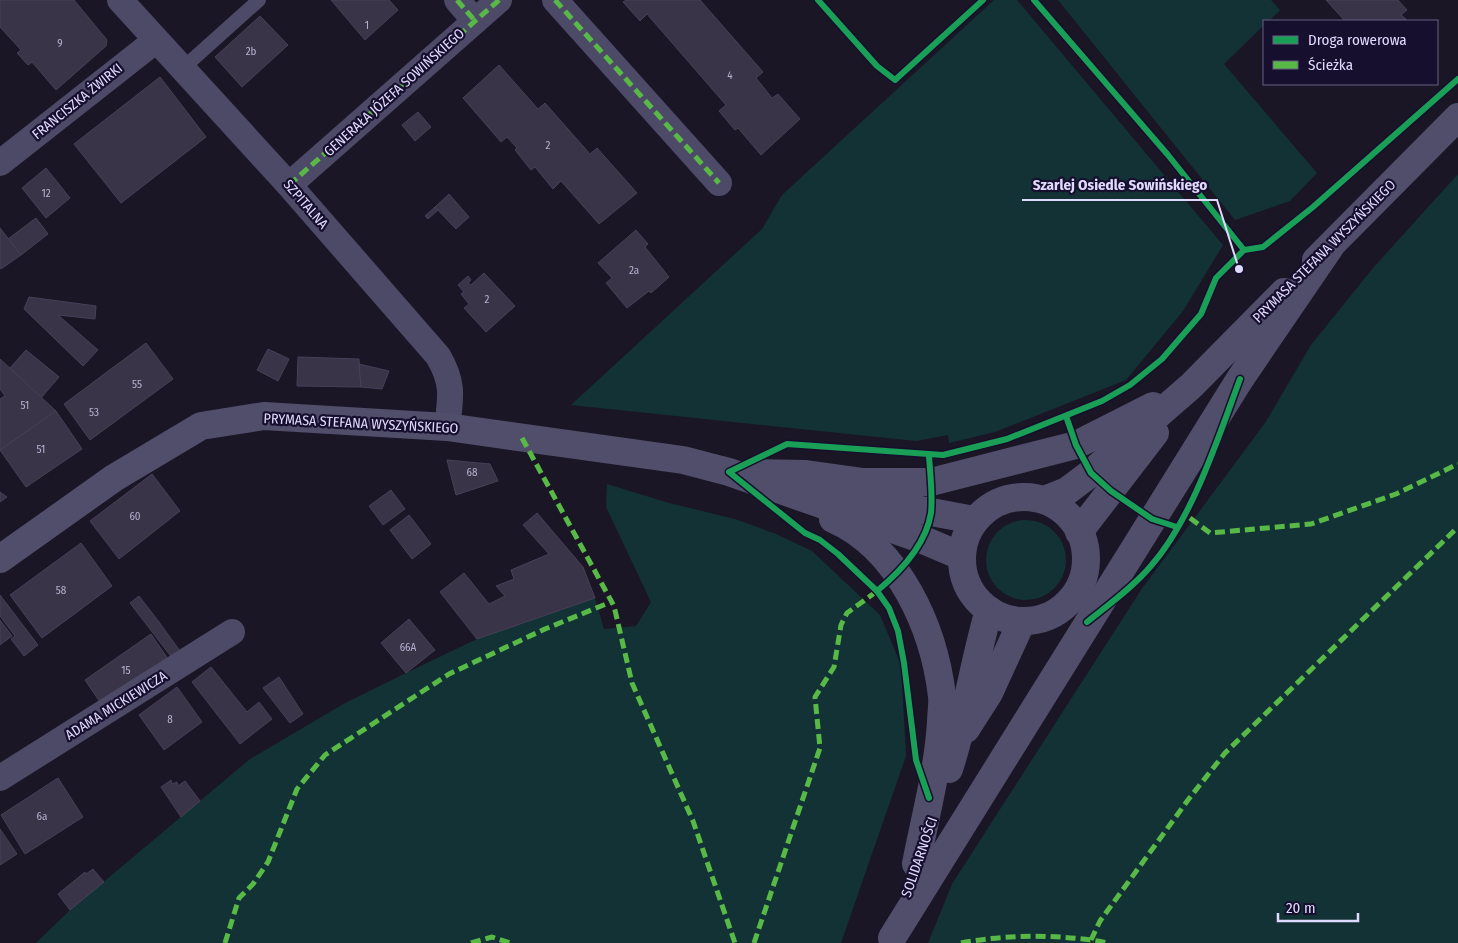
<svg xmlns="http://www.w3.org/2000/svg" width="1458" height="943" font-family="'Fira Sans Condensed',sans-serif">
<rect width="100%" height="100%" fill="#1a1626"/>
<g fill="#123235">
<path d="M994,0H1017L1223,245L1183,311L1126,380L995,432L949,443L948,435L916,441L571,405L762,229L782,195Z"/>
<path d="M1058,0H1271L1280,10L1269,21H1264V25L1224,64L1317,173L1290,201L1235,220Z"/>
<path d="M1458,174V943H928L952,884L1141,590L1265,423L1311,345L1373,268Z"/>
<path d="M607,484L669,503L735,519L776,534L812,551L880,615L901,665L906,756L841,943H36L70,910L250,759L345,703L406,673L477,639L595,598L604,629L636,626L651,602L606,507Z"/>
<circle cx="1026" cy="560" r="40"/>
</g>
<g fill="#393447" stroke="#474059">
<path d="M0,0H74L107,40L106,46L56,90L32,62L28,65L17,53L21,50L0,27Z"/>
<path d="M331,0H389L398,10L365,40Z"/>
<path d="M626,0H700L763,72L756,78L772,98L778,94L800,119L761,155L738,128L735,130L719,111L726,105L647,14L640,21L623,2Z"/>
<path d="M1326,0H1398L1407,10L1401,15L1406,19L1403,21H1345Z"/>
<path d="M260,16L288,45L242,87L215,57Z"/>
<path d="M499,65L538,109L545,103L590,154L597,148L637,193L599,224L561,181L553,189L535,167L531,170L515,150L517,148L507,137L501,142L463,98Z"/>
<path d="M160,77L206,137L121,203L74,144Z"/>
<path d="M418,112L431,127L415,141L402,125Z"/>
<path d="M46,168L70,198L46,218L22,188Z"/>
<path d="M449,194L469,217L456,229L435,207Z"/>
<path d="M435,207L438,210L428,219L425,216Z"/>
<path d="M36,218L48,234L21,255L8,239Z"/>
<path d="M0,228L21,255L1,269L0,267Z"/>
<path d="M636,230L648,244L645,247L669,277L651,293L649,291L627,308L606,283L612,278L598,263Z"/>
<path d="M484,273L515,306L486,332L464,308L469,304L461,294L464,292L458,285L468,276L471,280L468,283L471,285Z"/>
<path d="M29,297L96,306L95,319L58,315L98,350L83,366L24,309Z"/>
<path d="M146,343L173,379L90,440L64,404Z"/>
<path d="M268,349L289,359L278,381L257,370Z"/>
<path d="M26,350L59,377L41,398L10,368Z"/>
<path d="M298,357L359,359L361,387L297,386Z"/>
<path d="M0,359L56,411L0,450V399L5,396L0,389Z"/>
<path d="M359,364L389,371L382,389L361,387Z"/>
<path d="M56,411L82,449L26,487L0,450Z"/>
<path d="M447,460L490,464L498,481L456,495Z"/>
<path d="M152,474L180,511L119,559L90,521Z"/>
<path d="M391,490L405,509L383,525L369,506Z"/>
<path d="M0,492L7,497L0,502Z"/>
<path d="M537,513L583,567L595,598L477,639L440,592L464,573L489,604L505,596L496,586L514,579L511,570L549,554L523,525Z"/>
<path d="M409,515L431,544L412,559L390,530Z"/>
<path d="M81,543L112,586L42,638L10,595Z"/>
<path d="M0,595L38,645L24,656L11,639L15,636L0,616Z"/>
<path d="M139,596L159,622L185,658L176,663L130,603Z"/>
<path d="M409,619L435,650L406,673L381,643Z"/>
<path d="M0,620L12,636L0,645Z"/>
<path d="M151,634L168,659L102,705L85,680Z"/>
<path d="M211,667L247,712L259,702L272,719L240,744L192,682Z"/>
<path d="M279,677L303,714L290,723L263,688Z"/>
<path d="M177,687L202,722L164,750L139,715Z"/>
<path d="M58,778L83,817L25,854L1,815Z"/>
<path d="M171,780L172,784L177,782L178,786L185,781L200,801L181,817L161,787Z"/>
<path d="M0,829L17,854L0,865Z"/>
<path d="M93,869L104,882L70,910L58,894L85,872L86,874Z"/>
</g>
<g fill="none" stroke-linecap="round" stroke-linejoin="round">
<path stroke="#4d4a67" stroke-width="14" d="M182,69L259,0"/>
<g stroke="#4d4a67" stroke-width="26">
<path d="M120,0L289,185L438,356C454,383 451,397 447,427"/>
<path d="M457,0L475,21"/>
<path d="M555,0L719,183"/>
<path d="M0,163L155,41"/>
<path d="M289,185L499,0"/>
<path d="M0,778L232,632"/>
</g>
<g stroke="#514e6c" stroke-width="28">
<path d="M1316,260L1458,117"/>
<path d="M755,473L806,474L863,482H931L1076,445L1153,406"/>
<path d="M835,494L974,520"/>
<circle cx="1024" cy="559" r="62"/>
<path d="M1044,500L1067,491L1091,473L1191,386L1284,292"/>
<path d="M833,519C899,548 934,628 942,696C943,704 941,714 941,722C938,770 925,817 916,864"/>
<path d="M1079,532L1155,433"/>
<path d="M0,559L114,478L201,426L264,416L447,427L683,460L729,472L921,539L961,556"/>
<path d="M966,729L989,693L1022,621"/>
<path d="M949,769C966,717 974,662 989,610"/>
<path d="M892,938L1240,379L1330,247"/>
</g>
<g stroke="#58b947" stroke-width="5" stroke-dasharray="10 5" stroke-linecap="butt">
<path d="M457,0L475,21"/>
<path d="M555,0L719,183"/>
<path d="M289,185L499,0"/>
<path d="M522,438L614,606L632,683L693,821L735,943"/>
<path d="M1190,518L1210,533L1311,524L1396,494L1458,464"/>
<path d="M1091,940L1100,921L1188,800L1225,753L1458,527"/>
<path d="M225,943L239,898L253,884L268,862L297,789L325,755L449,674L545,629L611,602"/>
<path d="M471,943L492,937L510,943"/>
<path d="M754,943L820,748L815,697L834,667L841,625L847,613L880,589"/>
<path d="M961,943C1008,934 1061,934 1108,943"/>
</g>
<g stroke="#160f2d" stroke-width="9">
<g id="cycleway">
<path d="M818,0L877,66L895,80L983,0"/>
<path d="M1034,0L1168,155L1244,250"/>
<path d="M1066,416L1076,445L1091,473L1111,491L1152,519L1177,527"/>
<path d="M877,591C900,572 926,544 931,513C933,494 930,474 929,455"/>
<path d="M1087,622C1108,605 1132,588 1150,567C1192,520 1218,438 1240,379"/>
<path d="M929,798L916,760L904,663L898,631L889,608L877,591L838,554L820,540L805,533L729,472L787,444L943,455L1007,439L1102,401L1130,385L1162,359L1201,314L1216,278L1244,250L1263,247L1313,207L1458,79"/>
</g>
</g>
<use href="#cycleway" stroke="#1a9f57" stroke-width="6"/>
</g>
<g text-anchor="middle" stroke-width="4.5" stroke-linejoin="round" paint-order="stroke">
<g font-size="11" fill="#b7b0d1">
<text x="367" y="29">1</text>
<text x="60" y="47">9</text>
<text x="251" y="55">2b</text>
<text x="730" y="79">4</text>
<text x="548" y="149">2</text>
<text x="46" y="197">12</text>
<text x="634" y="274">2a</text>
<text x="487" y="303">2</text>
<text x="137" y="388">55</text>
<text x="25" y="409">51</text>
<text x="94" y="416">53</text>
<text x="41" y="453">51</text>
<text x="472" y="476">68</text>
<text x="135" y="520">60</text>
<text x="61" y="594">58</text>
<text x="408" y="651">66A</text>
<text x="126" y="674">15</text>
<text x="170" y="723">8</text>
<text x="42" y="820">6a</text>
</g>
<g font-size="14" fill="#e1daff" stroke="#160f2d">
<text transform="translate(394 92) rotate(-42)" y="5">GENERAŁA JÓZEFA SOWIŃSKIEGO</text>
<text transform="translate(77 101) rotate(-39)" y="5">FRANCISZKA ŻWIRKI</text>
<text transform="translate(306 204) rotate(49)" y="5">SZPITALNA</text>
<text transform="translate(1324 251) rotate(-45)" y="5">PRYMASA STEFANA WYSZYŃSKIEGO</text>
<text transform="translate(361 423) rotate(3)" y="5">PRYMASA STEFANA WYSZYŃSKIEGO</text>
<text transform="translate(116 705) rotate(-32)" y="5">ADAMA MICKIEWICZA</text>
<text transform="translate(919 857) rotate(-71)" y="5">SOLIDARNOŚCI</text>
</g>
</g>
<path fill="none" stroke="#e1daff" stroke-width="2" d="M1239 269L1217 200H1022"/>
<circle fill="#e1daff" stroke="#160f2d" stroke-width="2" cx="1239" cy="269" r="5"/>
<g font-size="15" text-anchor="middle" font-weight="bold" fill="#e1daff" stroke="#160f2d" stroke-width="4.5" stroke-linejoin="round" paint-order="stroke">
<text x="1120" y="190">Szarlej Osiedle Sowińskiego</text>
</g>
<rect x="1263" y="20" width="175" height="65" fill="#160f2d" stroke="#676081"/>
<rect x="1273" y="36" width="25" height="8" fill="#1a9f57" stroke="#676081"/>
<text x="1308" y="45" font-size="15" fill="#e1daff">Droga rowerowa</text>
<rect x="1273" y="61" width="25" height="8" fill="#58b947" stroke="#676081"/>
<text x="1308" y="70" font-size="15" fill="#e1daff">Ścieżka</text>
<path d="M1278 913v8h80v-8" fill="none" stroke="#e1daff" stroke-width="2.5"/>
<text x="1286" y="913" font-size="15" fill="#e1daff" stroke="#160f2d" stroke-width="4" paint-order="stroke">20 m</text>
</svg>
